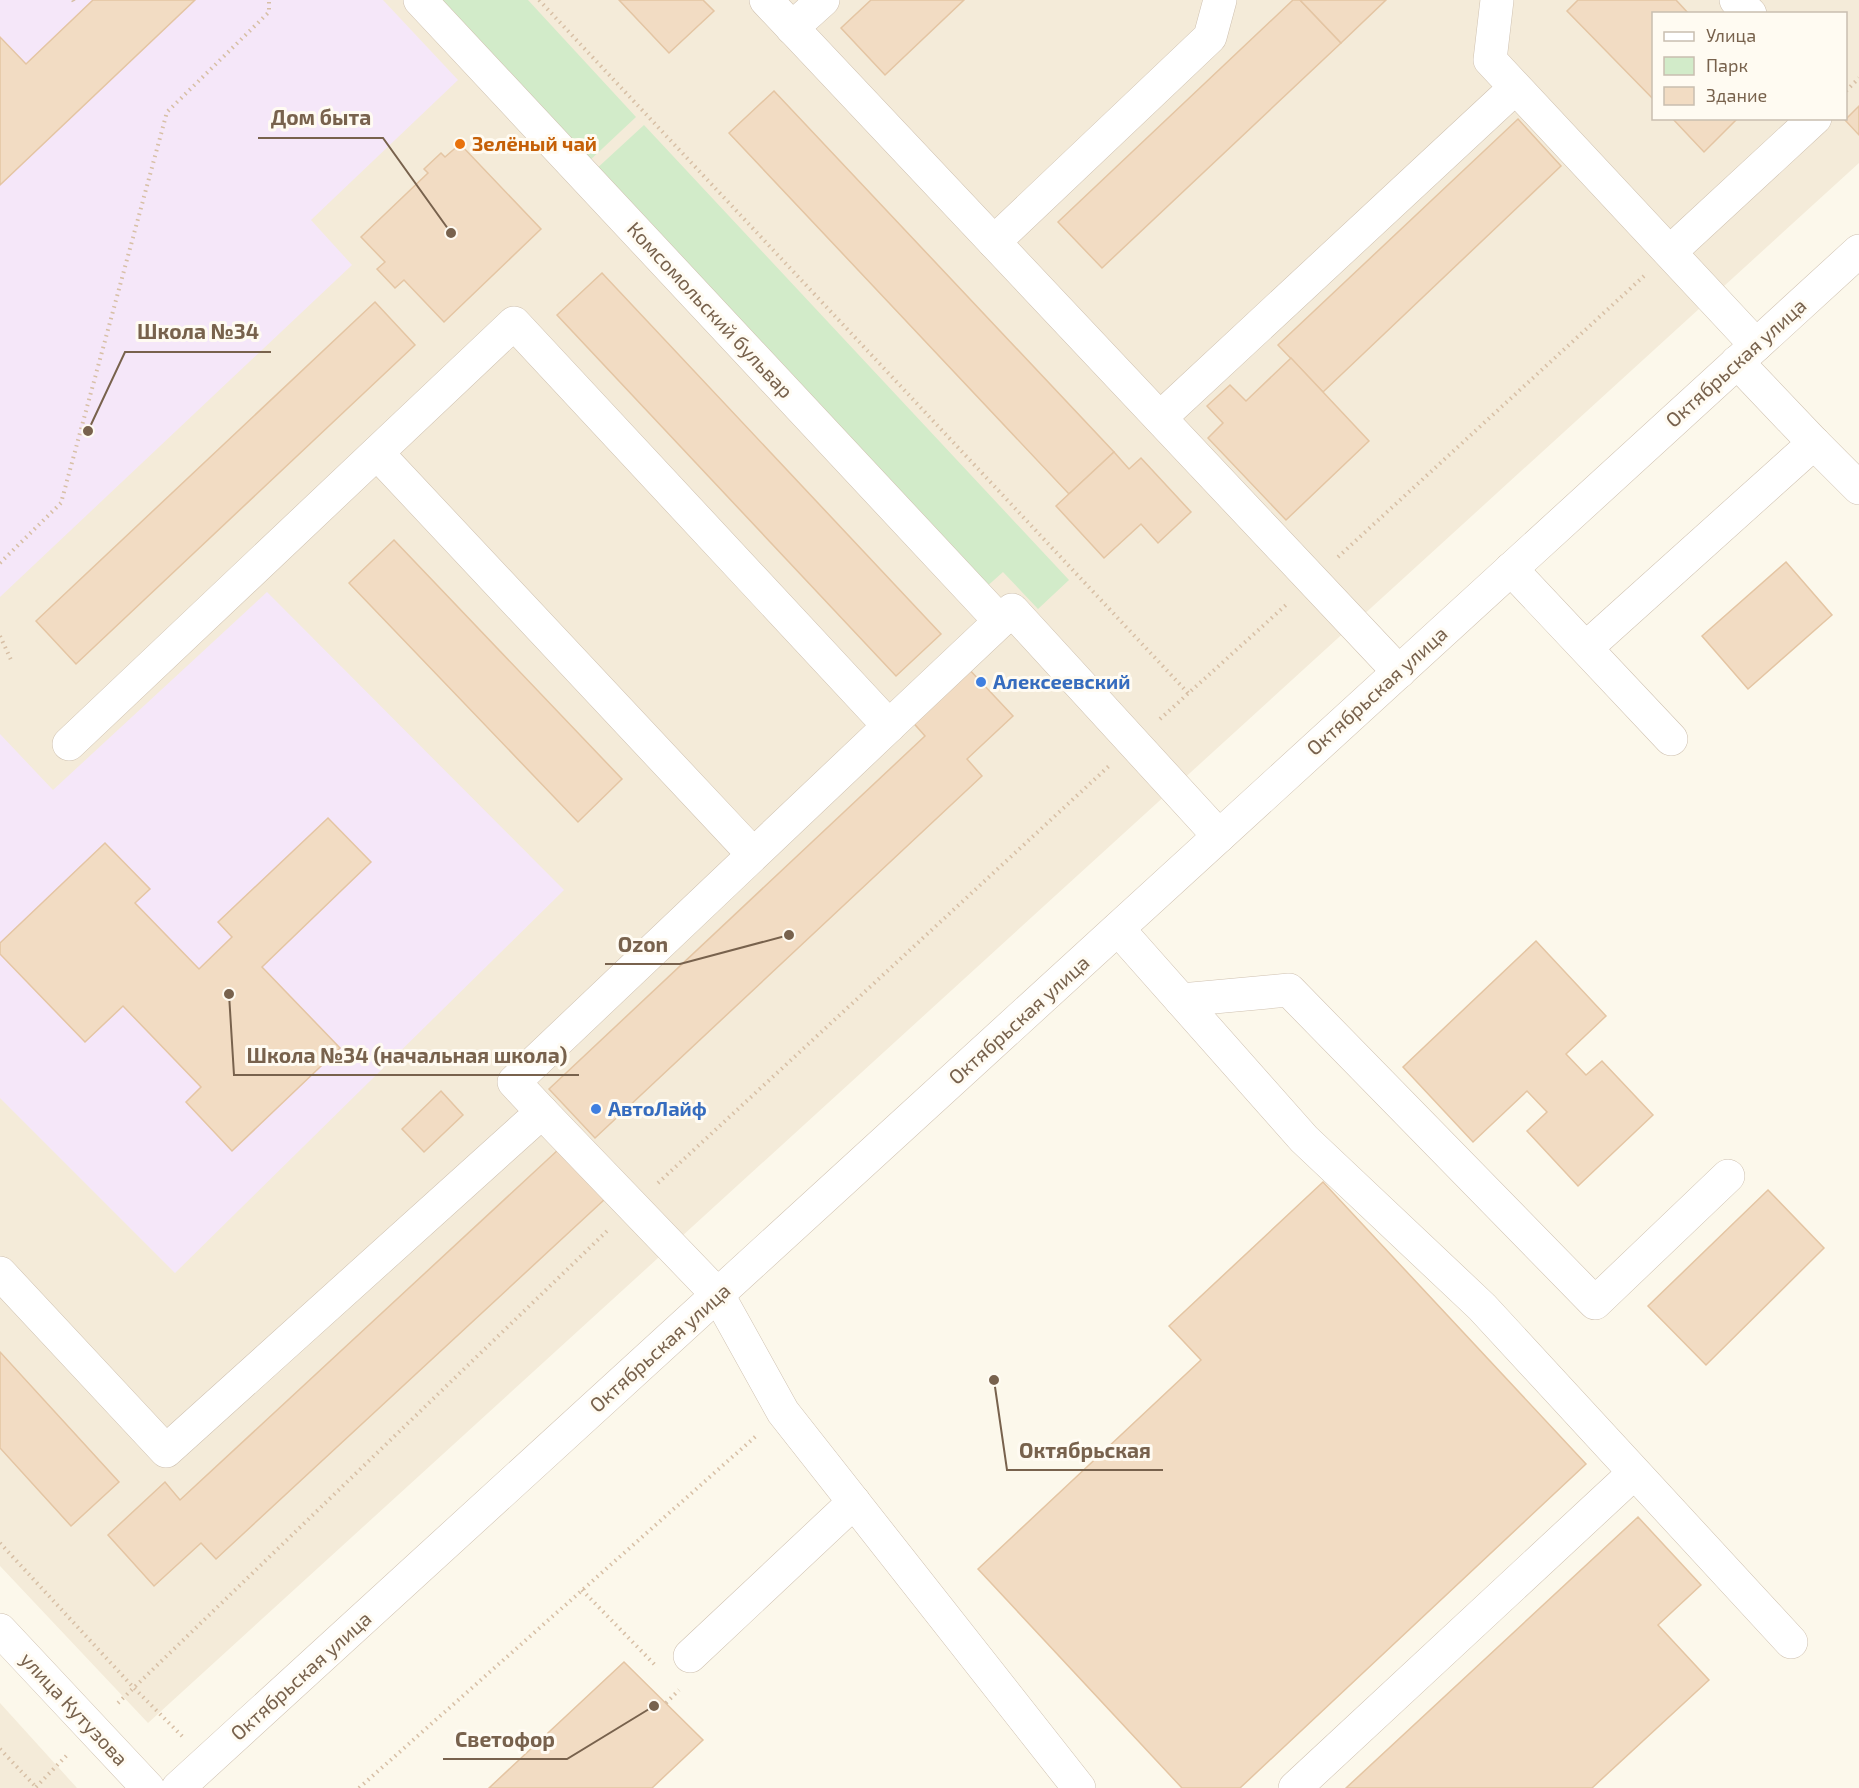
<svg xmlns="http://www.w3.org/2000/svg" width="1859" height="1788" font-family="'Exo 2',sans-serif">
<rect width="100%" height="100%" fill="#fcf8eb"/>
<g fill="#f4ebd9" fill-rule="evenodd">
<path d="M0,0H1859V163L148,1723L0,1566ZM1654,14H1846V118H1654Z"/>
<path d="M0,1703L77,1788H0Z"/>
</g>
<g fill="#f5e7f9">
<path d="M0,0H383L458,80L311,220L352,265L0,597Z"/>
<path d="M267,592L564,890L175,1273L0,1098V734L53,790Z"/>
</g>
<g fill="#d2ebc9">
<path d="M434,0H528L636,117L587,163Z"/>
<path d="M644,125L1069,580L1038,609L1003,572L984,589L594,171Z"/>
</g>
<g fill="#f2dcc3" stroke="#e4c5a3" stroke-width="1.5">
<path d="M93,0H195L0,185V37L26,64Z"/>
<path d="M619,0H703L714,11L669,53Z"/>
<path d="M871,0H964L885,75L841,28Z"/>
<path d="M1293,0H1300L1341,43L1102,268L1058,222Z"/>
<path d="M1300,0H1386L1341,43Z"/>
<path d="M1578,0H1676L1689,14H1654V100L1567,11Z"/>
<path d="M774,91L1114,452L1069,494L729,133Z"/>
<path d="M1859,106V135L1845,120Z"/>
<path d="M1672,118H1738L1704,152Z"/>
<path d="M1518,119L1561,166L1323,392L1278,345Z"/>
<path d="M460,144L541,229L444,322L404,280L395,288L377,269L385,262L361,237L428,173L424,169L441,153L445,157Z"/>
<path d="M602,273L941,634L896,676L557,315Z"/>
<path d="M375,302L415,345L76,664L36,621Z"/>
<path d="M1291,358L1369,441L1286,520L1208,438L1223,423L1207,406L1230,385L1246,401Z"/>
<path d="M1114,452L1129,469L1141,458L1191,512L1158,543L1141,524L1104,558L1056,506Z"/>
<path d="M394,540L622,779L578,822L349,583Z"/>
<path d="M1786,562L1832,615L1748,689L1702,636Z"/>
<path d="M966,666L1013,716L967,759L982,776L595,1138L549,1089L925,736L909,718Z"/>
<path d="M328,818L371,862L262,967L340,1048L232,1151L186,1102L201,1087L123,1006L85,1042L0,954V943L105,843L150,889L135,903L199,969L232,937L218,922Z"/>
<path d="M1536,941L1606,1016L1566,1054L1586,1075L1602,1061L1653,1115L1578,1186L1527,1131L1547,1112L1527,1091L1473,1142L1403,1067Z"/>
<path d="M441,1091L463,1115L424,1152L402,1129Z"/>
<path d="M559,1149L605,1199L216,1559L201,1543L154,1586L108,1535L165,1482L180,1500Z"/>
<path d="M1323,1182L1586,1464L1240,1788H1182L978,1569L1201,1360L1169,1326Z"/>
<path d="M1768,1190L1824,1248L1706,1365L1648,1306Z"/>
<path d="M0,1352L119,1482L71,1526L0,1448Z"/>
<path d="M1638,1517L1701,1585L1658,1625L1709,1680L1592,1788H1346Z"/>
<path d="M624,1662L703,1740L652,1788H489Z"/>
</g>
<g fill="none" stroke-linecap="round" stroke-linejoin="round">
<g stroke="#cfc1b0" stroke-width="34">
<g id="minor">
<path d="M420,0L1000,621"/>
<path d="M766,0L1399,672"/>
<path d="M1497,0L1490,60L1756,345"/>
<path d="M1736,0L1750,14"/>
<path d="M792,28L823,0"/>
<path d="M994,242L1210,37L1220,0"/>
<path d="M1671,251L1815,118"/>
<path d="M1160,418L1515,88"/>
<path d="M1814,443L1859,488"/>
<path d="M377,453L753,854"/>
<path d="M1511,569L1671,739"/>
<path d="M1586,648L1814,443L1737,362"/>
<path d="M889,726L1012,610L1219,836"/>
<path d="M1118,929L1304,1139L1482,1307L1791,1642"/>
<path d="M1181,1000L1289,990L1595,1303L1728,1176"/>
<path d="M542,1112L718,1295L783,1412L1079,1788"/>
<path d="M0,1273L166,1451L542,1112L514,1082L889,726L514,323L69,744"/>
<path d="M0,1630L148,1788"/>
<path d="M690,1656L854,1502"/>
<path d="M178,1788L1859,251"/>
<path d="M1295,1788L1634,1473"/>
</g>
</g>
<g stroke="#d7bfa5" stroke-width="4" stroke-dasharray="1.5 4.5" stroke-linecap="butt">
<path d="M73,0L74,2"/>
<path d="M539,0L1188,693"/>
<path d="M1846,91L1859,78"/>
<path d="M1338,557L1644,276"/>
<path d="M0,563L61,503L167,112L269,12V0"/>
<path d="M0,636L12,662"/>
<path d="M1160,719L1286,605"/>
<path d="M658,1183L1109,766"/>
<path d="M0,1543L133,1687L184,1738"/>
<path d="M582,1590L655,1665"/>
<path d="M118,1703L607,1231"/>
<path d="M666,1703L679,1690"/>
<path d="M0,1749L36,1787"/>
<path d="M36,1787L69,1753"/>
<path d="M359,1788L756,1436"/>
</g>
<use href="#minor" stroke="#fff" stroke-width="33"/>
</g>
<circle fill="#e8710a" stroke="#fffbf2" stroke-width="2" cx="460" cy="144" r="6"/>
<g fill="#3f7fe0" stroke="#fffbf2" stroke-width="2">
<circle cx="981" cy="682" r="6"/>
<circle cx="596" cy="1109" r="6"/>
</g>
<g text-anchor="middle" stroke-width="6" stroke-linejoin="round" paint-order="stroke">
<g font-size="20" font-weight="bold" fill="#c56008" stroke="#fffbf2" text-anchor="start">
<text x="472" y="151">Зелёный чай</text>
</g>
<g font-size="20" fill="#78624d" stroke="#fffbf2">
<text transform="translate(710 310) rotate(47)" y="7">Комсомольский бульвар</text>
<text transform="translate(1736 363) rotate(-42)" y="7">Октябрьская улица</text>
<text transform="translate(1377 691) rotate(-42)" y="7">Октябрьская улица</text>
<text transform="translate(1019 1020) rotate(-42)" y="7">Октябрьская улица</text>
<text transform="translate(660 1348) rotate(-42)" y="7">Октябрьская улица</text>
<text transform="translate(301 1676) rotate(-42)" y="7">Октябрьская улица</text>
<text transform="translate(74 1709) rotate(47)" y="7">улица Кутузова</text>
</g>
<g font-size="20" font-weight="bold" fill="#366cbe" stroke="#fffbf2" text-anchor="start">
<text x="993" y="689">Алексеевский</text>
<text x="608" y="1116">АвтоЛайф</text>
</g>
</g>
<path fill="none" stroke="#78624d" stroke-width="2" d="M451 233L383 138H258M88 431L125 352H271M789 935L680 964H605M229 994L234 1075H579M994 1380L1007 1470H1163M654 1706L567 1759H443"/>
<g fill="#78624d" stroke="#fffbf2" stroke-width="2">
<circle cx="451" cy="233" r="6"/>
<circle cx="88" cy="431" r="6"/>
<circle cx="789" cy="935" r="6"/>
<circle cx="229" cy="994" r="6"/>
<circle cx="994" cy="1380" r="6"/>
<circle cx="654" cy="1706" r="6"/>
</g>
<g font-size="21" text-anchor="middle" font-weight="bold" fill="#78624d" stroke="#fffbf2" stroke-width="6" stroke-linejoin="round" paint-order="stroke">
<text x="321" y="125">Дом быта</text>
<text x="198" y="339">Школа №34</text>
<text x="643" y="952">Ozon</text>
<text x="407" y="1063">Школа №34 (начальная школа)</text>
<text x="1085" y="1458">Октябрьская</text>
<text x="505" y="1747">Светофор</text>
</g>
<rect x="1652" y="12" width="195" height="108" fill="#fffbf2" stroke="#c9beb0" stroke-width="1.5"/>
<rect x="1664" y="32" width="30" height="9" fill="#ffffff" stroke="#c9beb0" stroke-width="1.5"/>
<text x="1706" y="42" font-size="18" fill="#78624d">Улица</text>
<rect x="1664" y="57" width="30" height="18" fill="#d2ebc9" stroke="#c9beb0" stroke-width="1.5"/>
<text x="1706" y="72" font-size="18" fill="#78624d">Парк</text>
<rect x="1664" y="87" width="30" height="18" fill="#f2dcc3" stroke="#c9beb0" stroke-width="1.5"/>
<text x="1706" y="102" font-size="18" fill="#78624d">Здание</text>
</svg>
